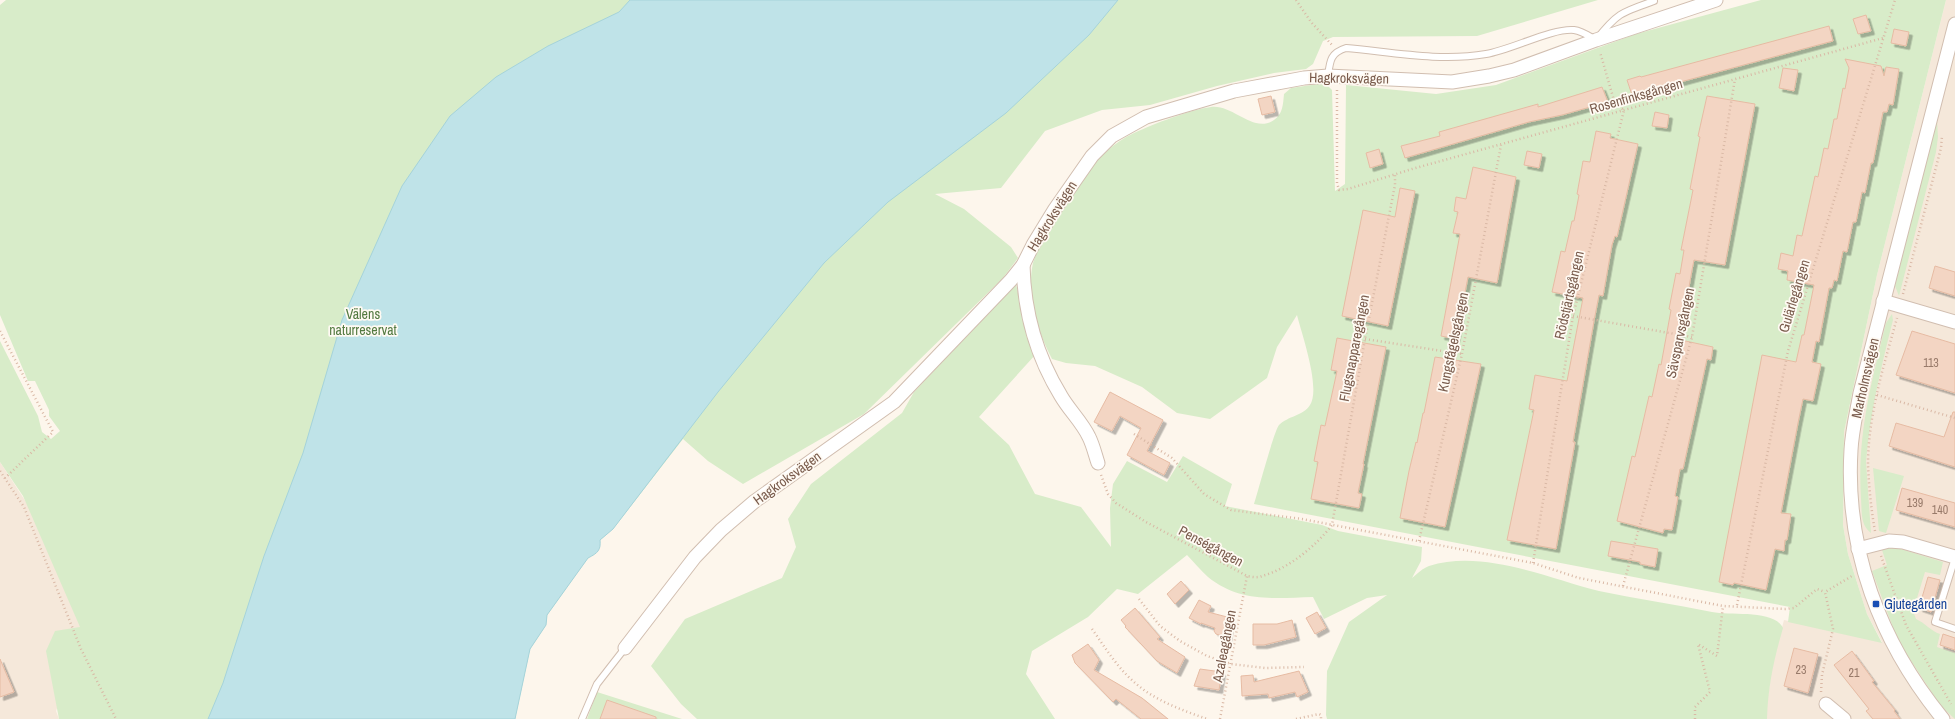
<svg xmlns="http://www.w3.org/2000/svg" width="1955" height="719" font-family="'Archivo Narrow',sans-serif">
<defs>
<filter id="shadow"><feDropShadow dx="3.5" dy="3.5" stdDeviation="0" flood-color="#0004"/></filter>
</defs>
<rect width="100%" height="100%" fill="#fdf6ec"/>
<g fill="#f5e8da">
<path d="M1946,0H1955V719H1767V703L1772,666L1784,620L1882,642L1867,614L1848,554L1843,525L1844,432L1877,275Z"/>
<path d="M0,462L52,542L87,626L56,711L59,719H0Z"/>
</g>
<g fill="#d8ecc9">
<path d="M6,0H1598L1477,36L1333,37L1323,41L1313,64L1306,69L1274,73L1217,86L1150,105L1102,110L1045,131L1001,188L935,194L964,209L1011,247L1018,258L1003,278L864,414L743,484L708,461L683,439L613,529L600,540C601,550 597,553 588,558L547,615L546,625L530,649L515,719H59L46,651L55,631L80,627L23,496L0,462V341L38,416L42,432L51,439L60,431L49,416V410L35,381H28L0,315V5Z"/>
<path d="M1761,0H1946L1877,275L1844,432L1843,525L1848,554L1867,614L1882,643L1788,622L1790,607L1254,504C1258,492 1274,431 1279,425C1288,416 1303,416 1310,405C1321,388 1302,335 1297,315L1277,347L1267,378L1210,419L1177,413L1142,387L1095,366L1066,363L1052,359C1037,330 1026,295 1033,263C1037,249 1050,226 1058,214C1062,209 1067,205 1070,200C1076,193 1079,184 1084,177C1096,159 1114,142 1134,133C1154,124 1189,110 1211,107C1233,104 1253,134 1274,120C1283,114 1283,104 1284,94L1291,88L1325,83L1332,90L1335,191L1345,184L1346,85L1436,94L1496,85L1636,34Z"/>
<path d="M1937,120L1938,137L1936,152L1899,296L1895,286Z"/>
<path d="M1016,284L1024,321L1036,354L979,417L1009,445L1035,494L1081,507L1111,547L1110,508L1113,484L1127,461L1167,482L1183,456L1232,484L1225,506L1322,525L1338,531L1422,547L1421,561L1412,578C1417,574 1423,568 1429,566C1483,549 1547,578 1599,591C1636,599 1674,604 1712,612C1731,616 1774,609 1783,628C1774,659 1768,686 1767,719H1327L1326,715L1327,671L1349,622L1387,595L1367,598L1324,619L1313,597C1275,598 1240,603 1208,577C1200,570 1194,562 1187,555L1138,594L1117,589L1088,617L1032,651L1026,674L1055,719H697L681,704L651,666L685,619L782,578L796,547L788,519L811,484L902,413L914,392Z"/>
<path d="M1892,314L1893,320C1881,367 1870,413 1866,462L1871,533C1860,525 1862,511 1861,499C1857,435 1871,384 1886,323Z"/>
<path d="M1873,468L1904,476L1886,533L1879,531Z"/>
<path d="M1891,546L1943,562L1940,575L1925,572L1913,611L1916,619C1925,623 1931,631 1940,634L1937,647L1955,653V719L1940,705L1898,641L1872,571L1887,565L1882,550Z"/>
<path d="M597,692L682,719H587Z"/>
</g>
<path fill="#bfe3e8" stroke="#a5d3da" d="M630,0H1118L1089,35L1006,113L888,202L824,263L718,392L613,529L600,540C601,550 598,553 588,558L547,615L546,625L530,649L515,719H208L223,683L264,556L303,453L342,320L402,186L450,116L496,77L548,46L619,12Z"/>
<g fill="#f3d5c3" stroke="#e6bba3" filter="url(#shadow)">
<path d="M1866,15L1871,31L1858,34L1853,19Z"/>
<path d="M1829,26L1833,41L1632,95L1627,80L1640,76L1641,77Z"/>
<path d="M1894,29L1909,32L1906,46L1891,43Z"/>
<path d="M1845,59L1881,66L1884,76L1886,67L1899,69L1893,105L1889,104L1887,112H1883L1873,163H1871L1865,193L1862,192L1856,222H1853L1847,252L1843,251L1837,281L1834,280L1832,288H1829L1819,342L1816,341L1812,362L1821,364L1813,401L1803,399L1798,423L1781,513L1791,514L1787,540H1785L1784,551L1775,549L1766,590L1734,583L1733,585L1719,582L1762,355L1796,362L1802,335H1804L1814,285L1787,280L1788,271L1778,269L1781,253L1793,256L1797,235L1802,236L1815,176L1818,177L1824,148L1828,149L1834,119H1837L1843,88L1845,89L1849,68Z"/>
<path d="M1783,68L1798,70L1794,91L1779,88Z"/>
<path d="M1602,87L1608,102L1562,115L1529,122L1405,158L1401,146L1440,136L1439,132L1538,104V107Z"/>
<path d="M1271,96L1275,112L1262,115L1258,99Z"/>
<path d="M1707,96L1755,104L1725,265L1694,260L1692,270L1680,338L1681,340L1713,347L1711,360L1707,359L1683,469H1680L1675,496L1678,497L1672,530L1664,529L1663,533L1617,521L1632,456L1635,457L1649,396L1652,397L1659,364L1661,365L1671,310L1669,309L1676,273L1680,274L1684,250H1681L1693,190L1690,189L1700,137L1698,136Z"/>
<path d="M1655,112L1669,115L1667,128L1652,126Z"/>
<path d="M1596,131L1611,134L1610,138L1638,144L1617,237L1615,236L1612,245L1603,296L1599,295L1594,321L1573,442H1575L1556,549L1507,540L1534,410L1529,409L1535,375L1567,381L1583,298L1552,292L1561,251L1565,252L1572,221H1574L1579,195L1577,194L1583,161L1590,162Z"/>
<path d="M1379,149L1383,164L1370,168L1366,153Z"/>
<path d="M1527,151L1542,154L1539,168L1524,165Z"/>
<path d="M1473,167L1516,177L1497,283L1468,277L1456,339L1441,336L1460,234L1453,233L1458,212L1454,211L1456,197L1466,199Z"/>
<path d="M1400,188L1415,191L1388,326L1342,316L1363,210L1395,217Z"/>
<path d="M1935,266L1955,272V296L1929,288Z"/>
<path d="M1912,331L1955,344V393L1896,375Z"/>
<path d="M1337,338L1386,347L1363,464H1364L1358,493L1362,494L1359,508L1311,499L1318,462L1314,461L1321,425L1325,426L1337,371L1331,370Z"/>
<path d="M1435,357L1481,364L1445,527L1400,518L1409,471L1416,442L1417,443L1423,413H1424Z"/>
<path d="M1110,392L1163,420L1147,451L1170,463L1164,475L1127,455L1141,428L1120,416L1112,431L1094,422Z"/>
<path d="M1953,412H1955V467L1889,446L1896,423L1944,437Z"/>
<path d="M1902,488L1955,503V527L1896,510Z"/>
<path d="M1611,541L1658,549L1655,567L1640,564V562L1608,556Z"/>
<path d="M1928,577L1940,580L1931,612L1919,608Z"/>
<path d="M1181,581L1189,590L1175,604L1167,594Z"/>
<path d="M1199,600L1211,606L1208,612L1231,618L1228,638L1216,634L1214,631L1215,628L1201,623V624L1189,618Z"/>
<path d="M1135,608L1160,637L1157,639L1185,657L1177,673L1157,661L1125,627L1126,626L1121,620Z"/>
<path d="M1317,612L1326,628L1315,634L1306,618Z"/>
<path d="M1292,620L1296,637L1264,645H1253V624H1277Z"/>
<path d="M1943,634L1955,638V650L1940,645Z"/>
<path d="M1088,644L1099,660L1094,670L1142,698L1168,719H1141L1116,699L1113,702L1075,663L1072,655Z"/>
<path d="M1794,648L1818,654L1808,693L1784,686Z"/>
<path d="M1852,651L1874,681L1872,682L1895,710L1894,711L1900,719H1873L1866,711L1869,709L1834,665Z"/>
<path d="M0,659L14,692L0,697Z"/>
<path d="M1200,669L1222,672L1219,690L1194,686Z"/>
<path d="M1299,671L1308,692L1297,697L1295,692L1269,698L1268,694L1242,696L1241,676L1253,675L1254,682Z"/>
<path d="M607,700L656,717V719H600Z"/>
</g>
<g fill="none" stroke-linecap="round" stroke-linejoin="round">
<g stroke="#d1beb0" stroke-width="8">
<g id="lane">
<path d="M1328,76C1330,61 1330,53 1346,48C1391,52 1440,62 1486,54C1511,50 1552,28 1574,30C1582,31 1589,36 1596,40C1617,13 1622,12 1654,1"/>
<path d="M1955,558L1935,622L1955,629"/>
<path d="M582,719L597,684L625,648"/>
</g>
</g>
<g stroke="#d1beb0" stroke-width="15">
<g id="street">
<path d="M1023,265C1024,311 1037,357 1061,396C1069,410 1082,422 1089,437C1093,445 1095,454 1098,463"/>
<path d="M1883,301L1955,322"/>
<path d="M1858,549L1889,541L1903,542L1955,557"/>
<path d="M625,648L695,557L721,530L755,501L894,402L1011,280L1023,265L1033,245L1055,209L1092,156L1112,136L1146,117L1234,91L1304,78L1328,76L1452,82L1489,76L1514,70L1596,40L1716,0"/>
<path d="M1826,704L1844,719"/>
<path d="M1943,719C1880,642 1845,550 1851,450C1852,430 1857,411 1860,393L1955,24"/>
</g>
</g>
<g stroke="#d9b8a5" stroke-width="2.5" stroke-dasharray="1 3" stroke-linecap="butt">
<path d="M1296,0L1311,22L1332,45"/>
<path d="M1337,90V183L1339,190L1348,189L1412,169L1883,38"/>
<path d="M1903,294L1941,148L1942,136"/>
<path d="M1573,316L1692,337"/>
<path d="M0,331L53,432L5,478"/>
<path d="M1365,339L1462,354"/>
<path d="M1877,395L1955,418"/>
<path d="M1134,434L1172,458L1204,494L1231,510L1302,519L1533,563L1579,578L1723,606L1785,609L1794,608L1817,589L1825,592"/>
<path d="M0,471L24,507L81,649L116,719"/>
<path d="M1101,475L1108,494L1116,503L1146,522L1247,576C1252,577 1258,578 1262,576C1288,569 1316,546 1332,525L1365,339L1395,185V175"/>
<path d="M1875,531C1871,509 1869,487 1868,465C1868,415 1884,365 1897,318"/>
<path d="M1419,541L1462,354L1501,145"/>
<path d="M1881,556L1906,625L1951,704"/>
<path d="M1533,563L1573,316L1624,110L1615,104L1600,52"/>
<path d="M1623,586L1692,337L1735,79"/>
<path d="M1139,599L1160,626L1180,641L1207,656L1231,664L1265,668L1304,667"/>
<path d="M1737,605L1788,351L1895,0"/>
<path d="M1092,629C1105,647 1116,666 1133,681C1153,700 1182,710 1207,719"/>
<path d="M1821,692L1822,675L1833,629L1825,592L1852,576"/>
<path d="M1220,719L1247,576"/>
<path d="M1296,719L1319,714L1321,715V719"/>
<path d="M1695,719V707L1710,692L1698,644L1717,656L1723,606"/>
</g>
<use href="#lane" stroke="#fff" stroke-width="6"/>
<use href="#street" stroke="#fff" stroke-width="13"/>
</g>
<rect fill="#1a4fb4" stroke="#fffaf3" stroke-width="1.5" x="1872" y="600" width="8" height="8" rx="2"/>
<g text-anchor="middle" stroke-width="3.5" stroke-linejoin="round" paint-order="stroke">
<g font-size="12" fill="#987a6a">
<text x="1931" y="367">113</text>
<text x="1915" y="507">139</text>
<text x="1940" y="514">140</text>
<text x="1801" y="674">23</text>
<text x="1854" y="677">21</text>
</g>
<g font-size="14" fill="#7a5c4d" stroke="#fffaf3">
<text transform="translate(1349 78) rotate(1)" y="5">Hagkroksvägen</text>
<text transform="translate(1636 96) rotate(-16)" y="5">Rosenfinksgången</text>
<text transform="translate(1052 216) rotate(-58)" y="5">Hagkroksvägen</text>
<text transform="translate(1569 295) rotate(-77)" y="5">Rödstjärtsgången</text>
<text transform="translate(1794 296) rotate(-73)" y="5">Gulärlegången</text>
<text transform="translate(1680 333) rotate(-78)" y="5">Sävsparvsgången</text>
<text transform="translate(1453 342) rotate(-78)" y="5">Kungsfågelsgången</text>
<text transform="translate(1354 348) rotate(-79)" y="5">Flugsnapparegången</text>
<text transform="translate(1865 378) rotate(-77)" y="5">Marholmsvägen</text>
<text transform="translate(787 478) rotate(-36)" y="5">Hagkroksvägen</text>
<text transform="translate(1211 546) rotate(28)" y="5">Penségången</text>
<text transform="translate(1224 646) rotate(-79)" y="5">Azaleagången</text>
</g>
<g font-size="14" fill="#537a41" stroke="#fffaf3">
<text x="363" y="319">Välens<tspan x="363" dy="16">naturreservat</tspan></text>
</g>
<g font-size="14" fill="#164399" stroke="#fffaf3" text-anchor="start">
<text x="1884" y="609">Gjutegården</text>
</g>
</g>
</svg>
